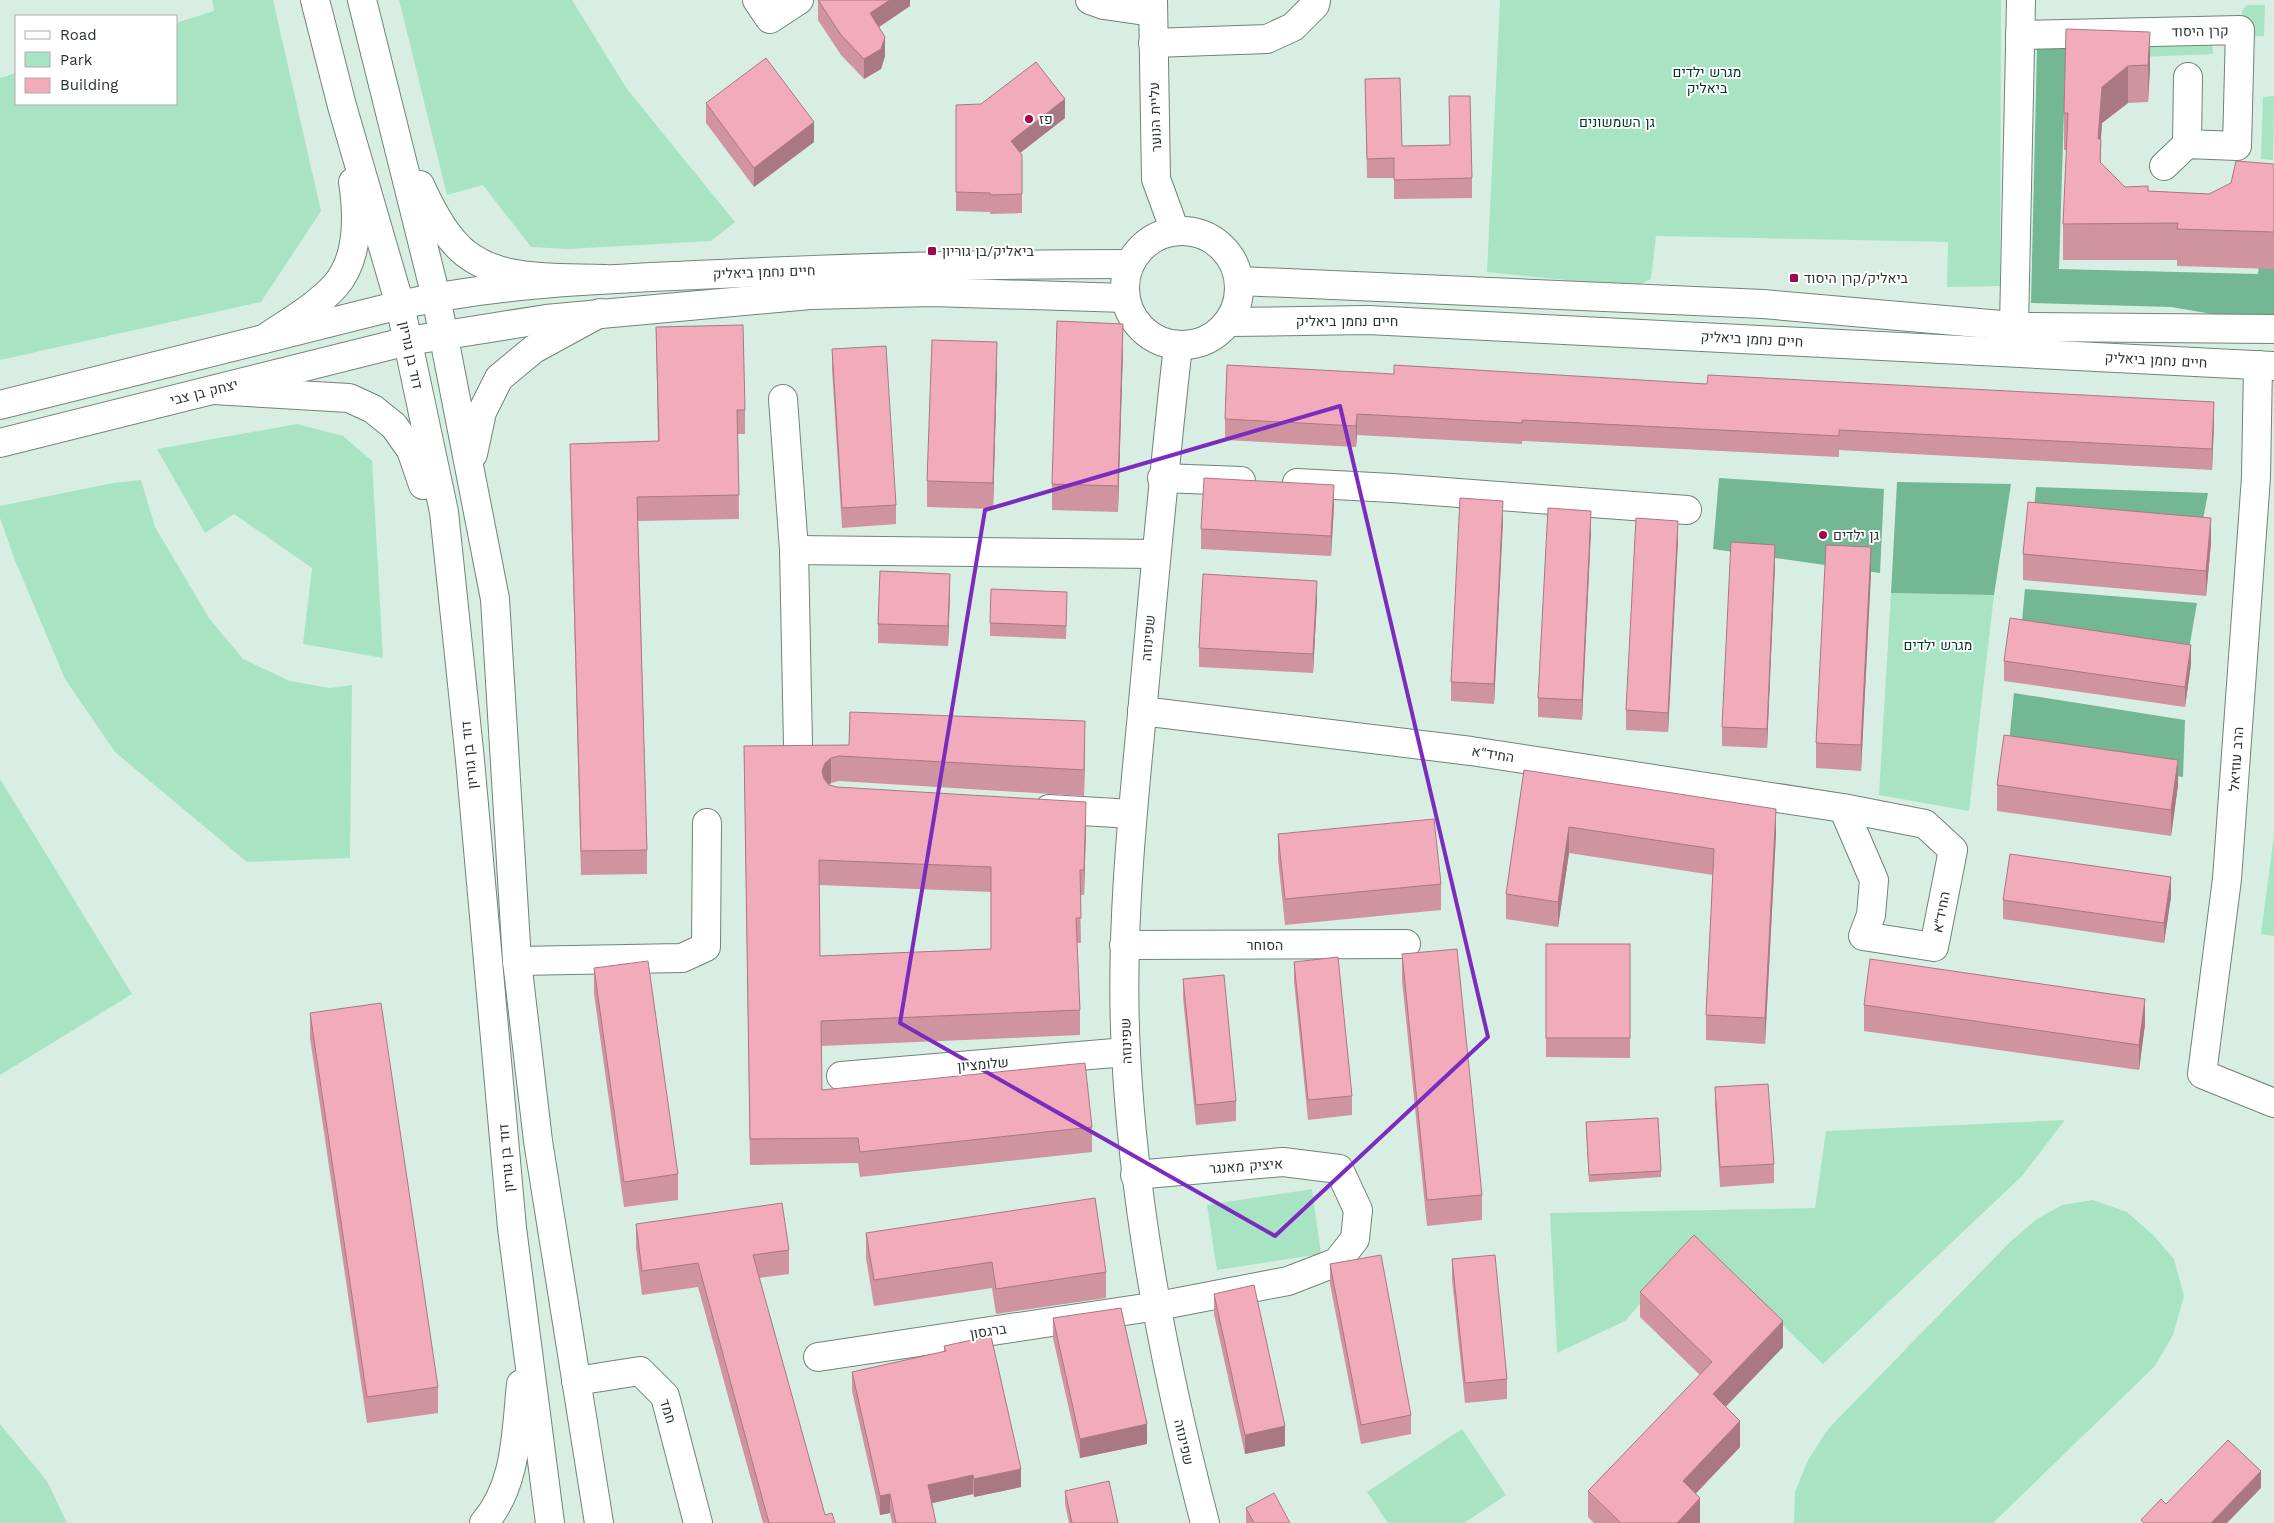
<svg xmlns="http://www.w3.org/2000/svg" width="2274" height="1523" font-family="'Work Sans',Heebo,sans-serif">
<rect width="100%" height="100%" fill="#d8eee2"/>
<g fill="#a8e4c4">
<path d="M212,0H273L321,211L261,302L0,360V78L16,73V104H176V23L214,11Z"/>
<path d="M399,0H572L627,89L735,222L711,241L568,249L531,247L483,185L447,195Z"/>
<path d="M1500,0H2001L2000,286L1947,287L1948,242L1656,236L1651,279L1634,287L1487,272Z"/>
<path d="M2247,5H2265L2264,36L2243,37L2242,11Z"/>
<path d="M2212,39L2213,54L2048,61V47Z"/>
<path d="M2274,96L2273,160L2261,159L2263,97Z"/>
<path d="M297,424L343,436L372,461L383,658L303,644L312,568L234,514L205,533L157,449Z"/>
<path d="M141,480L155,527L209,618L243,659L290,681L330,688L352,685L350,858L247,862L115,752L65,679L14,558L0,518V506L113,483Z"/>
<path d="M1891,593L1994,595L1969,811L1879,795Z"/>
<path d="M0,779L132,994L0,1075Z"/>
<path d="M2274,835V936L2261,934Z"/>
<path d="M2065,1120L2022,1176L1823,1364L1695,1241L1625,1321L1557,1353L1550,1213L1815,1208L1826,1131Z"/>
<path d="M1312,1189L1321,1254L1217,1270L1207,1205Z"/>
<path d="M2093,1200L2127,1212L2153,1235L2174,1259L2184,1296L2173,1335L2155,1366L1993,1523H1794L1795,1492L1808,1460L1828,1429L2010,1242L2037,1219L2062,1205Z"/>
<path d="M0,1424L47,1481L67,1523H0Z"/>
<path d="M1462,1429L1506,1495L1464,1523H1388L1367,1492Z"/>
</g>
<g fill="#74b794">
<path d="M2037,47H2066L2059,269L2258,274L2265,193L2274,180V319L2224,316L2171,307L2031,303Z"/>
<path d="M1719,478L1884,489L1880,573L1713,549Z"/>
<path d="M1897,482L2011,484L1994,595L1891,593Z"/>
<path d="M2036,487L2208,493L2200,535L2033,519Z"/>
<path d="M2025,589L2197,603L2188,655L2021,631Z"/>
<path d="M2014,693L2185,720L2183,777L2008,753Z"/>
</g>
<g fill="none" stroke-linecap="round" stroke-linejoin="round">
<g stroke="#708479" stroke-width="30">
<g id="minor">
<path d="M757,0L770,19L799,0"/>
<path d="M1090,0L1104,5L1152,12"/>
<path d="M1153,0L1156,179L1175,231"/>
<path d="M2020,35L2240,30L2237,146L2187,144L2164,166"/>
<path d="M1153,43L1267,39L1293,27L1315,5L1316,0"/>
<path d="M2187,144L2188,77"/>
<circle cx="1182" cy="288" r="57"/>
<path d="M1240,281L1763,304L2024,327L2274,329"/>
<path d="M1230,322L1368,320L2274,366"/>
<path d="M2014,326L2021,0"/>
<path d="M1178,346C1164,468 1153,591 1142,714C1131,827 1120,940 1126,1053C1134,1212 1165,1370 1205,1523"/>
<path d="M2258,365L2256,477L2227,879L2202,1074L2274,1103"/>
<path d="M783,399L794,550L798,745"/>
<path d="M0,405L400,305C497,283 596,280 696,275C840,268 985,264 1130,264"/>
<path d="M0,443L408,341L546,319L810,295L932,292L1125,298"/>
<path d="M1162,478L1241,481"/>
<path d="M1297,483L1392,488L1687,510"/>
<path d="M794,550L1156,554"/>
<path d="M1142,711L1471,751L1843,808L1925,824L1953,850L1934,947L1863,936L1871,915L1874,880L1843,808"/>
<path d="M1049,809L1132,814"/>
<path d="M1124,945L1406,944"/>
<path d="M517,961L682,958L706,947L707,823"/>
<path d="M841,1076L1126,1052"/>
<path d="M818,1357L1158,1306L1288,1281L1337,1262L1355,1239L1358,1210L1339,1169L1283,1162L1135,1175"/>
<path d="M576,1381L640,1371L665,1396L698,1523"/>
</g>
</g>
<g stroke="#708479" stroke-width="30">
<g id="major">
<path d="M315,0L342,106L400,305L444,512L470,760L512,1228L550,1523"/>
<path d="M362,0L436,297L495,599L517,961L538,1141L599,1523"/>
<path d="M420,185C429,205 439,225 453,241C488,284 555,277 604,279"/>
<path d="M264,339C287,323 316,307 335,286C359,259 358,215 353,182"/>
<path d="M213,390L349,398L373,409L394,426L411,450L423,485"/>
<path d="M473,454L482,412L499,378L534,349L600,313"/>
<path d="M484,1523C517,1485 516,1432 521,1384"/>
</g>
</g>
<use href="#minor" stroke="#fff" stroke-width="28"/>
<use href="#major" stroke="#fff" stroke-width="28"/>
</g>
<g fill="#d093a0" fill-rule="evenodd">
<path d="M818,0H910V6L879,27L885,56L881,69L864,79L841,55L818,20Z"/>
<path d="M2150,32V68L2148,102L2128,103L2102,123L2101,139V163L2125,187L2148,191L2209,194L2274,164V269L2177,266V260H2063V224L2067,150H2064V113Z"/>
<path d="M1365,79L1402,146L1450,145L1449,96L1472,178V198L1394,199V178H1367Z"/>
<path d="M706,103L814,142L754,187L706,123Z"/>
<path d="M956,105L1065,118L1020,153L1022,155V213L990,214V212L956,211Z"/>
<path d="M656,327L745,410V434H738L739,519L638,521L647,850V874L581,875L570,468V444L658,441Z"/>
<path d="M832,349L896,505V524L842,528L832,369Z"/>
<path d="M1123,349L1118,512L1052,510V484Z"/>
<path d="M1227,365L2214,423L2212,470L1839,450V457L1522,441V444L1357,435L1356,447L1225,440V419Z"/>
<path d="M997,368L993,509L927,507V481Z"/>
<path d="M1334,505L1331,556L1201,549V529Z"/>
<path d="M1503,520L1494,704L1451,701V682Z"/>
<path d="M1591,530L1582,720L1538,717V698Z"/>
<path d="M1678,540L1668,732L1626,730V710Z"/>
<path d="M2211,543L2206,596L2023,580V554Z"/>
<path d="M1775,564L1767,748L1722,746V727Z"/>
<path d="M1871,573L1861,771L1816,768V743Z"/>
<path d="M950,593L948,646L878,643V624Z"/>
<path d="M1317,600L1313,673L1199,667V648Z"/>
<path d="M1067,605L1066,639L990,636V623Z"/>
<path d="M2004,661L2191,664L2185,707L2004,681Z"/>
<path d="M744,746H1085L1084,796L839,781L831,783L829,785L837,787L1086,828L1084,895H1080L1081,943H1077L1080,1010V1035L821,1046L822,1090L1092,1127V1152L860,1177L858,1163L750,1165ZM819,885L991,892V949L820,956Z"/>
<path d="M1524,770L1776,834L1765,1044L1706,1040V1015L1713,875L1569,853L1558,927L1506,919V894Z"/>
<path d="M1997,785H2178L2171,836L1997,811Z"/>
<path d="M1278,834L1441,884V910L1285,925L1278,859Z"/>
<path d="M2171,897L2164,943L2003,919V900Z"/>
<path d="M1546,944H1630V1058L1546,1057Z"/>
<path d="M1402,954L1482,1195V1220L1427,1226L1402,980Z"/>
<path d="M1294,962L1352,1096V1115L1308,1120L1294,981Z"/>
<path d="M594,968L678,1174V1200L624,1207L594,994Z"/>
<path d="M1183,979L1236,1101V1121L1196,1125L1183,998Z"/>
<path d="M1864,1005L2145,1024L2139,1070L1864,1031Z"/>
<path d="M310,1013L438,1387V1413L367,1423L310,1038Z"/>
<path d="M1715,1087L1774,1164V1183L1720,1187L1715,1106Z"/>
<path d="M1586,1122L1661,1171V1177L1589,1182Z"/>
<path d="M636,1224L789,1250V1274L759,1278L825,1515L835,1523H763L698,1287L642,1295L636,1248Z"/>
<path d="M866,1233L1106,1272V1298L996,1314L992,1288L874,1306L866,1258Z"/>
<path d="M1452,1259L1507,1379V1399L1465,1403L1452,1279Z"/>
<path d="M1330,1264L1411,1415V1434L1361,1444L1330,1284Z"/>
<path d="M1640,1292L1783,1347L1725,1407L1740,1447L1696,1493L1700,1523H1594L1588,1517V1491L1700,1375L1640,1317Z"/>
<path d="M1214,1294L1285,1446L1245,1454L1214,1314Z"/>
<path d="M1053,1318L1147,1444L1080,1458L1053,1338Z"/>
<path d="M944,1346L1021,1487L974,1497L973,1494L932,1503L936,1523H892L890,1513L880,1515L852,1391V1372L944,1352Z"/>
<path d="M1065,1491L1118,1523H1069L1065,1504Z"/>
<path d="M1246,1508L1290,1523H1246Z"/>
</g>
<g fill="#a97882">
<path d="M890,0H910V6L870,33V13Z"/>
<path d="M2150,32V68L2148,102V65Z"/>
<path d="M885,37V56L881,69L864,79V59Z"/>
<path d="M2128,66V103L2102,123L2098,176V139L2102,87Z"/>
<path d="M1065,99V118L1011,160V141Z"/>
<path d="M814,122V142L754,187V168Z"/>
<path d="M1123,324V349L1118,512V486Z"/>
<path d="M997,342V368L993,509V483Z"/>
<path d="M2214,402V423L2212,470V449Z"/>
<path d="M1357,414V435L1356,447V426Z"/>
<path d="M1334,485V505L1331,556V536Z"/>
<path d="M1503,501V520L1494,704V684Z"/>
<path d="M1591,511V530L1582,720V700Z"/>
<path d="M2211,518V543L2206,596V571Z"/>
<path d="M1678,521V540L1668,732V713Z"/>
<path d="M1775,545V564L1767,748V729Z"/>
<path d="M1871,547V573L1861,771V745Z"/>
<path d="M950,574V593L948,646V626Z"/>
<path d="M1317,581V600L1313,673V654Z"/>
<path d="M2191,645V664L2185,707V687Z"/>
<path d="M1085,721V746L1084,796V770Z"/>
<path d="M831,758V783L825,788L822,771L825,763Z"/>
<path d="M2178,760V785L2171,836V810Z"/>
<path d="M1086,802V828L1084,895V870Z"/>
<path d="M1776,809V834L1765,1044V1018Z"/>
<path d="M1569,827V853L1558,927V902Z"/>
<path d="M2171,877V897L2164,943V923Z"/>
<path d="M2145,999V1024L2139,1070V1045Z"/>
<path d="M1783,1321V1347L1713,1420V1394Z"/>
<path d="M1740,1421V1447L1683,1507V1481Z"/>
<path d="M1147,1424V1444L1080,1458V1439Z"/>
<path d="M1285,1426V1446L1245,1454V1435Z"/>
<path d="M1021,1469V1487L974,1497V1479Z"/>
<path d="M2261,1471V1488L2227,1523H2211Z"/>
<path d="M973,1475V1494L928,1504V1485Z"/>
<path d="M890,1494V1513L880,1515V1496Z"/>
<path d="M1700,1498V1523H1677Z"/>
</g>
<g fill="#f2abba" stroke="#a97882" fill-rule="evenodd">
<path d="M818,0H890L870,13L885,37L881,49L864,59L841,35Z"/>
<path d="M2066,29L2150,32L2148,65L2128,66L2102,87L2098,139H2101L2100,162L2125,187L2148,186V191L2209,194L2231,183L2236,161L2274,164V232L2177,229L2178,223L2063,224L2068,113H2064Z"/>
<path d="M766,58L814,122L754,168L706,103Z"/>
<path d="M1036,62L1065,99L1011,141L1022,155V194L990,195V193L956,192V105L981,104Z"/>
<path d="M1400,78L1402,146L1450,145L1449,96H1470L1472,178L1394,180V158L1367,159L1365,79Z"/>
<path d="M1057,321L1123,324L1118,486L1052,484Z"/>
<path d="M743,325L745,410H737L739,495L637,497L647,850L581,851L570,444L659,441L656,327Z"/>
<path d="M932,340L997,342L993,483L927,481Z"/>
<path d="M886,346L896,505L842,508L832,349Z"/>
<path d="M1227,365L1394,374V365L1707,384L1708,375L2214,402L2212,449L1839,430V436L1522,420V423L1357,414L1356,426L1225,419Z"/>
<path d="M1204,478L1334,485L1331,536L1201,529Z"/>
<path d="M1460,498L1503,501L1494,684L1451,682Z"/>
<path d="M2028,502L2211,518L2206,571L2023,554Z"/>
<path d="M1548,508L1591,511L1582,700L1538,698Z"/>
<path d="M1636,518L1678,521L1668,713L1626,710Z"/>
<path d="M1731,542L1775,545L1767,729L1722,727Z"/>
<path d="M1826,545L1871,547L1861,745L1816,743Z"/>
<path d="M880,571L950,574L948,626L878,624Z"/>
<path d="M1203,574L1317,581L1313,654L1199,648Z"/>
<path d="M991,589L1067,592L1066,626L990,623Z"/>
<path d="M2010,618L2191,645L2185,687L2004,661Z"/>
<path d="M850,712L1085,721L1084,770L839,756L831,758L825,763L822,771L824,779L829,785L837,787L1086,802L1084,870H1080L1081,918H1076L1080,1010L821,1021L822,1090L1085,1063L1092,1127L860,1152L858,1138L750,1139L744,746L849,745ZM819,860L991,867V949L820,956Z"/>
<path d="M2004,735L2178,760L2171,810L1997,785Z"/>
<path d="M1524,770L1776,809L1765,1018L1706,1015L1714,849L1569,827L1558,902L1506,894Z"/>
<path d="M1434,819L1441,884L1285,899L1278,834Z"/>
<path d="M2010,854L2171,877L2164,923L2003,900Z"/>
<rect x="1546" y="944" width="84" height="94"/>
<path d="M1457,949L1482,1195L1427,1200L1402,954Z"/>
<path d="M1338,957L1352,1096L1308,1100L1294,962Z"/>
<path d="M1870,959L2145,999L2139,1045L1864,1005Z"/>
<path d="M648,961L678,1174L624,1182L594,968Z"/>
<path d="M1224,975L1236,1101L1196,1105L1183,979Z"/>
<path d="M381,1003L438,1387L367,1397L310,1013Z"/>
<path d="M1768,1084L1774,1164L1720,1167L1715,1087Z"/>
<path d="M1658,1118L1661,1171L1589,1175L1586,1122Z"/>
<path d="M1095,1198L1106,1272L996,1289L992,1262L874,1280L866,1233Z"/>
<path d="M782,1203L789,1250L753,1255L825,1515L832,1513L835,1523H769L698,1263L642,1271L636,1224Z"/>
<path d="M1694,1235L1783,1321L1713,1394L1740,1421L1683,1481L1700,1498L1677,1523H1621L1588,1491L1712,1362L1640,1292Z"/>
<path d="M1381,1255L1411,1415L1361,1425L1330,1264Z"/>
<path d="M1495,1255L1507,1379L1465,1383L1452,1259Z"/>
<path d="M1254,1285L1285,1426L1245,1435L1214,1294Z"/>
<path d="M1121,1308L1147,1424L1080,1439L1053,1318Z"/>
<path d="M991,1336L1021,1469L974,1479L973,1475L928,1485L936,1523H896L890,1494L880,1496L852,1372L946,1351L944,1346Z"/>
<path d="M2228,1440L2261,1471L2211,1523H2144L2141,1520L2161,1499L2166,1504Z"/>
<path d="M1109,1481L1118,1523H1072L1065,1491Z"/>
<path d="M1274,1493L1290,1523H1254L1246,1508Z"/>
</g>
<path fill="none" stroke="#7b2cbf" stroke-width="4" stroke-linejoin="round" d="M1340,406L1488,1037L1275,1236L900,1023L985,510Z"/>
<g fill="#a0074a" stroke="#fff" stroke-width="2">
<circle cx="1029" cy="119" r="5"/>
<rect x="927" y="246" width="10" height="10" rx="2.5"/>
<rect x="1789" y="273" width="10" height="10" rx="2.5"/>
<circle cx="1823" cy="535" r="5"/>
</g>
<g text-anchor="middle" stroke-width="4" stroke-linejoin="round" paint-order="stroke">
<g font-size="14" fill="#2c3430" stroke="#fff">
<text transform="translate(2200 31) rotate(-1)" y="5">קרן היסוד</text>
<text transform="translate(1155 117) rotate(-92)" y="5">עליית הנוער</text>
<text transform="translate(764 272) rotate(-2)" y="5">חיים נחמן ביאליק</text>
<text x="1347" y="326">חיים נחמן ביאליק</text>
<text transform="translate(1752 339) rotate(3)" y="5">חיים נחמן ביאליק</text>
<text transform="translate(411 355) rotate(78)" y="5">דוד בן גוריון</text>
<text transform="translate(2156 360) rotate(3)" y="5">חיים נחמן ביאליק</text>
<text transform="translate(204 392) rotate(-14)" y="5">יצחק בן צבי</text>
<text transform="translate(1148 638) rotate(-85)" y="5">שפינוזה</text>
<text transform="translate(1493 754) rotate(9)" y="5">החיד"א</text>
<text transform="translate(469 755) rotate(-96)" y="5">דוד בן גוריון</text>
<text transform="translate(2236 759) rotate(-86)" y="5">הרב עוזיאל</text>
<text transform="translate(1941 912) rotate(-79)" y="5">החיד״א</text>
<text x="1265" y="950">הסוחר</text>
<text transform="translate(1126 1041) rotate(-92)" y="5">שפינוזה</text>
<text transform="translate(983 1064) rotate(-5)" y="5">שלומציון</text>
<text transform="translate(506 1158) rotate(-95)" y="5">דוד בן גוריון</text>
<text transform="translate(1246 1166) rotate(-4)" y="5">איציק מאנגר</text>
<text transform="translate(988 1331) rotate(-9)" y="5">ברגסון</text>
<text transform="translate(668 1411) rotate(72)" y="5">חמד</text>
<text transform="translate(1184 1442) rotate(77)" y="5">שפינוזה</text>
</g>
<g font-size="14" fill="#003923" stroke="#fff">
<text x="1707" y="77">מגרש ילדים<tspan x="1707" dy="16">ביאליק</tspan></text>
<text x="1617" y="127">גן השמשונים</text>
<text x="1938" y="650">מגרש ילדים</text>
</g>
<g font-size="14" fill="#2c3430" stroke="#fff" text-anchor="start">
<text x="1039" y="124">פז</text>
<text x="942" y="256">ביאליק/בן גוריון</text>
<text x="1804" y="283">ביאליק/קרן היסוד</text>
<text x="1833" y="540">גן ילדים</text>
</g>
</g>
<rect x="15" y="15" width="162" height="90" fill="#ffffff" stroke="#abaeac"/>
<rect x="25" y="31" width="25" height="8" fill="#ffffff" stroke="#abaeac"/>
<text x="60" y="40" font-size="15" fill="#2c3430">Road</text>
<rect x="25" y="52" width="25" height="15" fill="#a8e4c4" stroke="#abaeac"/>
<text x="60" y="65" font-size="15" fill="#2c3430">Park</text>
<rect x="25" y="78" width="25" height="15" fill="#f2abba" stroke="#abaeac"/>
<text x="60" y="90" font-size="15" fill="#2c3430">Building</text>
</svg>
